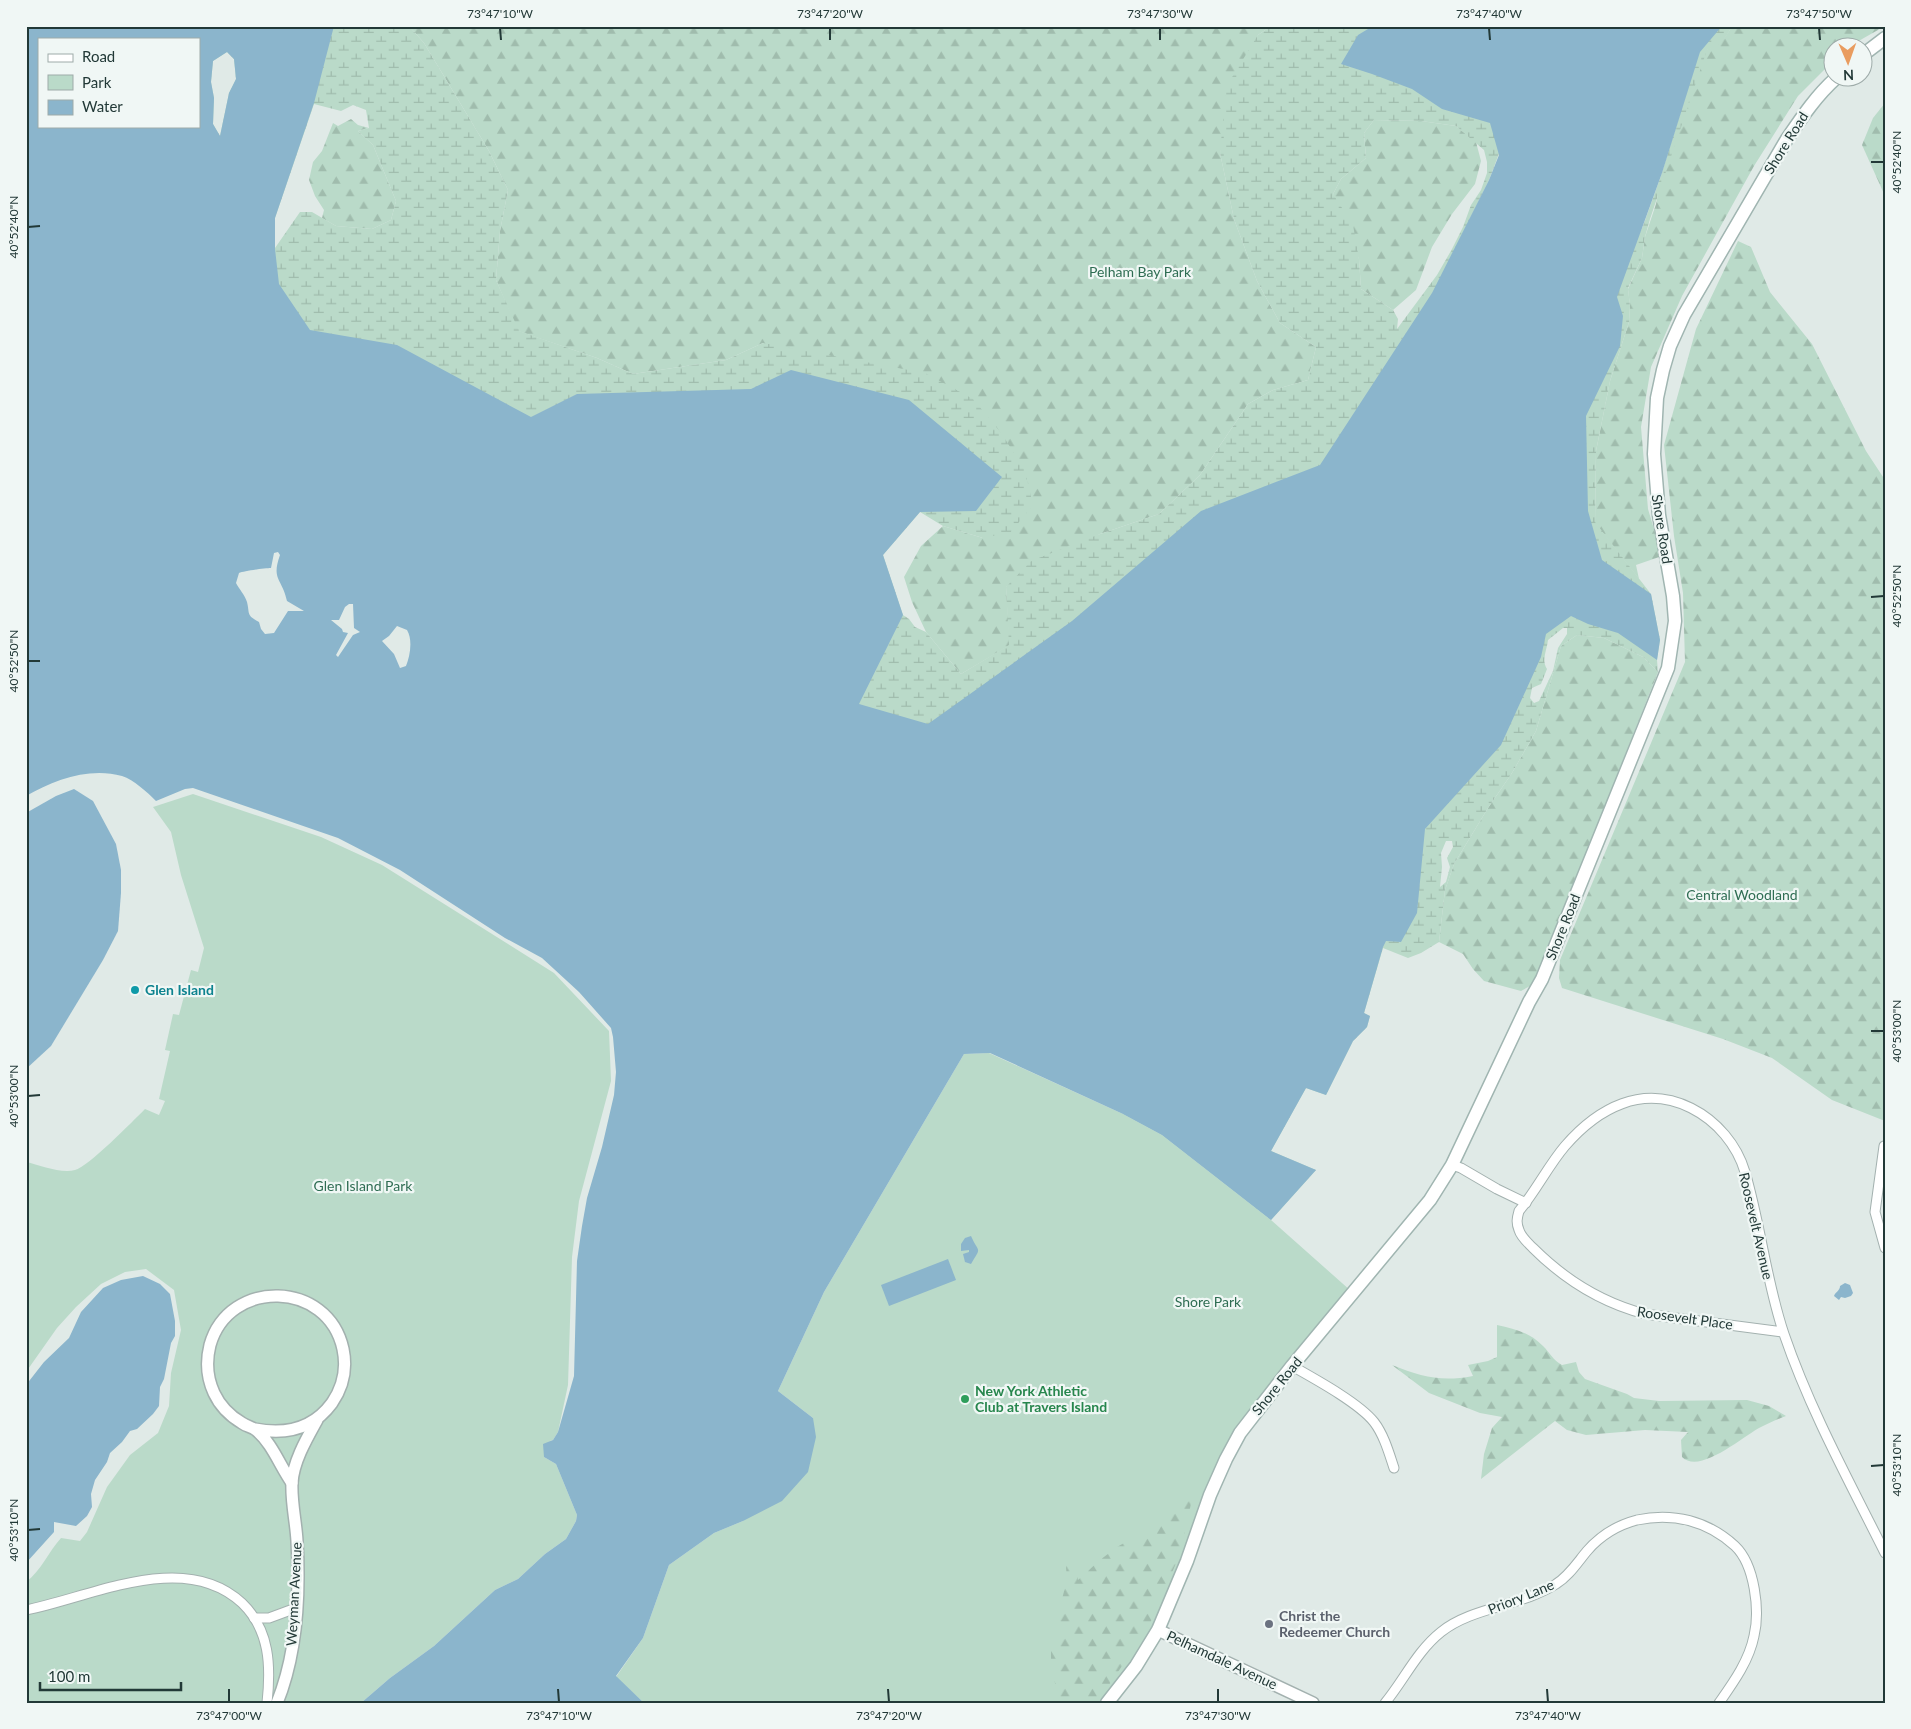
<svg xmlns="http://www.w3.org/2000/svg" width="1911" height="1729" font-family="Lato,sans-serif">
<defs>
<pattern id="forest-firs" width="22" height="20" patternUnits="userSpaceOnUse" patternTransform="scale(1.25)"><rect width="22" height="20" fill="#badac9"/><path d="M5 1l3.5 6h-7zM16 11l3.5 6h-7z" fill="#a0bcad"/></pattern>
<pattern id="wetland-marsh" width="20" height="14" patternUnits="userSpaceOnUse" patternTransform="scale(1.25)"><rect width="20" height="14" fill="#badac9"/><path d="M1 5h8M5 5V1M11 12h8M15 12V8" fill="none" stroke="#a0bcad"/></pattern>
</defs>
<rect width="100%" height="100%" fill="#e0eae7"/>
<g fill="#badac9">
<path d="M193,794L321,837L382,865L554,973L609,1031L611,1081L579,1201L572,1257L568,1385L558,1432L553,1440L550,1441L544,1457L556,1464L577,1515L576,1521L566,1539L545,1554L518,1579L495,1590L434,1646L390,1678L361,1703H26V1582C41,1571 49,1551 61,1538L80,1541L87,1532L107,1487L130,1455L158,1433L169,1406L171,1373L181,1330L174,1290L146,1269L125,1272L101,1284L76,1307L57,1328L26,1372V1162C40,1165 61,1174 75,1170C88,1167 133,1121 145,1109L159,1115L165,1101L159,1099L170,1051L165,1050L173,1014L179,1015L191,970L198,972L204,948L181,875L171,832L153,807Z"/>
<path d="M989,1053L1123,1114L1162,1135L1271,1220L1351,1291L1240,1432L1157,1628L1107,1703H644L616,1677L643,1638L669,1565L714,1533L743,1521L813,1418L778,1391L824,1292L964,1054Z"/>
</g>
<g fill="url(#forest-firs)">
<path d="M409,26H1271L1258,35L1220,153L1234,219L1257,281L1280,323L1316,347L1308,380L1273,390L1248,404L1200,475L1159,514L1100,534L1006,587L1010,645L961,674L926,632L912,602L904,577L921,546L943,526L983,538L763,343L726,360L633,374L597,358L518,331L496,280L500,231L508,190L489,151L424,43Z"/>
<path d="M1732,26H1885L1848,47L1834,48L1833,61L1798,96L1754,166L1682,296L1651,367L1641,427L1648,509L1662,556L1636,565L1639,579L1595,523L1596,451L1610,381L1629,322L1630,306L1628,289L1642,258L1645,237L1656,204L1662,173L1700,52C1716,47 1724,41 1732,26Z"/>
<path d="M1885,103V196L1862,145L1873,118Z"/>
<path d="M351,119L358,125L369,128L358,131L373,145L396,201L391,220L372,229L336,226L322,218L324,210L315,196L309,180L313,162L322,151L333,123L338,126Z"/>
<path d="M1374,120L1421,121L1456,126L1476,142L1481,161L1475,184L1452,214L1432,247L1416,290L1393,310L1361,289L1359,259L1333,194L1341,179L1366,158L1364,133Z"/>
<path d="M1738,241L1751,247L1770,292L1812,344L1866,451L1885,480V1121L1832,1100L1772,1058L1723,1039L1562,988L1559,978L1560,960L1685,662L1683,593L1674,536L1664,445L1696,329Z"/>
<path d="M1577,635L1604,638L1643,657L1658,672L1538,975L1530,986L1521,991L1484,981L1473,969L1463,954L1439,942L1445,890L1454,864L1488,808L1512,773L1536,731L1561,646Z"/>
<path d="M1497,1325C1515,1329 1529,1332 1543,1346C1550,1353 1553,1360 1562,1365L1576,1362L1579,1372L1585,1379L1627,1394L1634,1398L1659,1401L1747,1400L1769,1406L1786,1416C1778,1419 1769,1423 1761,1427C1743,1436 1700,1475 1682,1457L1681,1440L1688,1432L1645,1430L1586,1435L1567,1430L1555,1421L1481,1479L1484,1454L1492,1428L1502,1417L1480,1413L1429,1393L1392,1365C1422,1377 1441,1382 1473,1376L1468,1365L1488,1361L1497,1357Z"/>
<path d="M1192,1499L1180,1554L1149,1626L1097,1703H1054L1055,1683L1051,1665V1645L1059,1627L1062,1599L1067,1580L1066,1567L1072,1557L1077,1563L1078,1580L1100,1560L1117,1547L1152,1527L1166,1513Z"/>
</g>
<g fill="url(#wetland-marsh)" fill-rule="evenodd">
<path d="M319,26H409L424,43L489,151L508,190L500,231L496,280L519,331L597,358L633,374L726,360L763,343L925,373L973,399L1002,434L1025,471L1033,505L1011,532L983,538L943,526L920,512L883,555L903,615L909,619L915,627L926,632L961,674L1009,645L1006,587L1031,561L1100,534L1159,514L1200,475L1248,404L1273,390L1308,380L1316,347L1280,323L1257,281L1234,219L1220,153L1226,87L1258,35L1271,26H1533L1530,72L1489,180L1452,255L1394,399L1029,764L420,584L303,389L209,167L199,126L205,58L230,31ZM227,52L234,59L236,79L229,93L220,136L213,124L214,98L211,82L213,61ZM314,104L341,111L353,105L366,110L369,128L358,131L373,145L396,201L391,220L372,229L336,226L312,212H300L275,248V218ZM1374,120L1421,121L1456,126L1484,150L1487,162V173L1481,190L1471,205L1463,227L1452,249L1437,275L1397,329L1398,319L1393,310L1361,289L1359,259L1353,225L1333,194L1341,179L1366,158L1364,133Z"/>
<path d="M1707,26H1732C1726,38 1720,46 1707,50L1650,219L1645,237L1642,258L1628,288L1630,306L1629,322L1610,381L1596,451L1595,522L1651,594L1660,640L1657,660L1658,672L1643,657L1604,638L1577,635L1561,646L1536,731L1512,773L1488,808L1454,864L1445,890L1439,942L1421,953L1408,958L1383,948L1364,1013L1370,1016L1367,1027L1353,1041L1326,1095L1306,1088L1271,1151L1316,1170L1271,1220L1162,1135L1123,1114L1528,467L1643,226L1662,173ZM1563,628H1567V634L1558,648L1553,671L1539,701L1534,703L1530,698L1532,688L1541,684L1547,669C1541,660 1547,650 1548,640ZM1446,841H1452L1453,847L1447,858L1450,867L1446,882L1440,887L1442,867L1441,853Z"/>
</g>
<g fill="#8bb5cc" fill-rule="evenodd">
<path d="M26,26H334L314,103L275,218V249L279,284L310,330L397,345L531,417L577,394L751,389L791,370L909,400L1002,477L976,511L920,512L883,555L903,615L859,704L928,724L1072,621L1201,511L1320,465L1432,293L1489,180L1499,155L1490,123L1442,109L1412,89L1372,74L1341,64L1358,35L1373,26H1722L1700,52L1662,173L1617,297L1623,316L1620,346L1586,416L1588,511L1602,560L1651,594L1660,640L1657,660L1618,633L1588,624L1571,616L1546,634L1541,657L1501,745L1425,829L1417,913L1401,942L1386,941L1383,947L1364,1013L1370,1016L1367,1027L1353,1041L1326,1095L1306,1088L1271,1151L1316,1170L1271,1220L1162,1135L1123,1114L990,1053L964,1054L824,1292L778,1391L813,1418L816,1437L808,1472L782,1501L743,1521L714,1533L669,1565L643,1638L616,1676L644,1703H361L390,1678L434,1646L495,1590L518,1579L545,1554L566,1539L576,1521L577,1515L556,1464L544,1457L543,1444L553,1440L558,1432L574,1376L577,1261L582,1226L587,1198L602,1147L614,1095L616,1072L613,1037L611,1028L579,992L542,958L505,938L400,870L338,838L193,788L185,789L156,801C147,792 134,780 122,776C89,767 54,780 26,796ZM39,39H199V126H39ZM227,52L234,59L236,79L229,93L220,136L213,124L214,98L211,82L213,61ZM278,552L280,555C271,580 282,578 287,601L304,611H288L274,633L265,634L261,629L259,622C246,615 250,614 247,602C245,595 239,589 236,583L239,573C244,571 265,568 271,568L274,553ZM349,604H353L354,628L360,632L353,635L338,657L336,655L348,633L343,632L342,629L331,620H339L345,607ZM397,626L407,630C413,640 410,656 406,666L400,668L394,654L382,641L389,636Z"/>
<path d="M74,789L93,801L116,844L121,870V893L118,931L103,960L51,1046L26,1069V813L56,796Z"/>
<path d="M971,1236C979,1254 982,1246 971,1264L965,1262L963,1254L969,1252V1250L961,1251V1244L965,1238Z"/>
<path d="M948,1259L956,1280L889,1306L881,1285Z"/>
<path d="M143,1276L160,1284L170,1294L175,1321V1336L171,1343L164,1379L160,1387L159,1406L153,1414L137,1429L130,1431L122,1442L110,1453L107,1462L95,1480L91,1494L92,1507L87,1516L76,1526L54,1522V1532L26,1563V1385L44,1362L69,1338L81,1312L103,1288L121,1280Z"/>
<path d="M1845,1283L1850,1285L1853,1293L1851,1296L1845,1298L1841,1297L1839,1300L1834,1296C1835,1292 1840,1291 1840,1286Z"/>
</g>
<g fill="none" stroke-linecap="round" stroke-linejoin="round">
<g stroke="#a3b1af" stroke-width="11">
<g id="minor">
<path d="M1884,1146L1875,1212L1885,1248"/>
<path d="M1452,1165L1461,1168L1497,1189L1526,1203"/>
<path d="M1783,1332L1645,1314C1603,1303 1564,1279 1533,1248C1528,1243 1521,1237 1519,1230C1516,1223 1517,1218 1519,1211C1536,1191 1548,1166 1565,1146C1598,1108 1642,1084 1691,1108C1717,1121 1737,1145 1745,1172C1761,1226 1766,1281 1784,1334C1810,1410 1849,1481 1885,1553"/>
<path d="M1292,1366C1315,1379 1359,1403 1374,1422C1384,1435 1389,1453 1394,1468"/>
<path d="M26,1610C92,1597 184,1549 242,1603C270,1630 271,1666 267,1703"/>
<path d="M254,1618H269L296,1608"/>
<path d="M1385,1703C1404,1680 1417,1651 1441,1632C1472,1607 1522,1606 1556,1584C1569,1576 1577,1563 1587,1551C1600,1536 1618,1525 1637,1520C1673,1512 1708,1521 1735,1546C1755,1565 1760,1611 1754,1636C1749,1661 1733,1683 1719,1703"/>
</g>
</g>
<g stroke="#a3b1af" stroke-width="14">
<g id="tertiary">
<path d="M255,1429C286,1435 313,1429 332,1403C343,1387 347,1368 343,1349C328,1280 229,1278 210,1345C206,1361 207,1378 214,1393C220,1406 230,1416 242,1423C246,1426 252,1427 256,1430C272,1443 280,1466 292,1483"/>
<path d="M1158,1630L1313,1703"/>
<path d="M277,1703C297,1654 300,1593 297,1541C296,1522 291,1502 292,1483C293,1462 307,1438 317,1420"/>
</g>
</g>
<g stroke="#a0b5b1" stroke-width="15">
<g id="secondary">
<path d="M1864,54L1885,38"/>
<path d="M1107,1703L1136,1666L1158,1630L1187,1561L1210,1495L1226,1459L1240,1433L1292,1366L1430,1200L1452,1165L1529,1002L1542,979L1668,668L1675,621L1673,596L1659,515L1654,454L1657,398L1663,370L1670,346L1684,315L1787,139C1802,117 1816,96 1836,78"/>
</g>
</g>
<use href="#minor" stroke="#fff" stroke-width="9"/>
<use href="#tertiary" stroke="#fff" stroke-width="11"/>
<use href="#secondary" stroke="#fff" stroke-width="12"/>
</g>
<path fill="none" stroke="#223937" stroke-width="2" d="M500,28L501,40M830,28V40M1160,28V40M1489,28L1490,40M1819,28L1820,40M1871,162H1884M28,227L40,226M1871,597L1884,596M28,661H40M1871,1031H1884M28,1096L40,1095M1871,1466L1884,1465M28,1530L40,1529M229,1689V1702M558,1689L559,1702M888,1689L889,1702M1218,1689V1702M1547,1689L1548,1702"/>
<circle fill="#0f9aa8" stroke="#f0f7f5" stroke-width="2" cx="135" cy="990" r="5"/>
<circle fill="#2e9e5b" stroke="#f0f7f5" stroke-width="2" cx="965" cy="1399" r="5"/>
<circle fill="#6b7280" stroke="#f0f7f5" stroke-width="2" cx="1269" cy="1624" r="5"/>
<g text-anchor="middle" stroke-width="4.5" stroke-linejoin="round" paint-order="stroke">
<g font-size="14" fill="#223937" stroke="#f0f7f5">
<text transform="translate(1786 143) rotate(-58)" y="5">Shore Road</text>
<text transform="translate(1662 529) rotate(81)" y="5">Shore Road</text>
<text transform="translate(1563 927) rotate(-68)" y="5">Shore Road</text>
<text transform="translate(1756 1226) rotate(77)" y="5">Roosevelt Avenue</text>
<text transform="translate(1685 1318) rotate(8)" y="5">Roosevelt Place</text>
<text transform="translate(1277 1386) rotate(-51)" y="5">Shore Road</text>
<text transform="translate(294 1594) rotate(-87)" y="5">Weyman Avenue</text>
<text transform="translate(1521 1597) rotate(-22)" y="5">Priory Lane</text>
<text transform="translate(1222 1660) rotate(25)" y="5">Pelhamdale Avenue</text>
</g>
<g font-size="14" fill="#2f6d53" stroke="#f0f7f5">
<text x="1140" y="277">Pelham Bay Park</text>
<text x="1742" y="900">Central Woodland</text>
<text x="363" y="1191">Glen Island Park</text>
<text x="1208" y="1307">Shore Park</text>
</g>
<g font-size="14" font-weight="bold" fill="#0d838f" stroke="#f0f7f5" text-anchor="start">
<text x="145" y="995">Glen Island</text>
</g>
<g font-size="14" font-weight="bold" fill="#27864d" stroke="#f0f7f5" text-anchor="start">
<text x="975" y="1396">New York Athletic<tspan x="975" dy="16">Club at Travers Island</tspan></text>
</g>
<g font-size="14" font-weight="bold" fill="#5b616d" stroke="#f0f7f5" text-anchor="start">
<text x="1279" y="1621">Christ the<tspan x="1279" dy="16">Redeemer Church</tspan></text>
</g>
</g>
<rect width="1911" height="1729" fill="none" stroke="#f0f7f5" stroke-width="55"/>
<rect x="38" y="38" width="162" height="90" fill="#f0f7f5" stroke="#9eaba9"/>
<rect x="48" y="54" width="25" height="8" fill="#ffffff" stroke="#9eaba9"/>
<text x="82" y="62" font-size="15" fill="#223937">Road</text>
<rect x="48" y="75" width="25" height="15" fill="#badac9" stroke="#9eaba9"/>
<text x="82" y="88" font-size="15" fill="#223937">Park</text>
<rect x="48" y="100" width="25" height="15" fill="#8bb5cc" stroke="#9eaba9"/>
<text x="82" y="112" font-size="15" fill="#223937">Water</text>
<g transform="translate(1848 62) rotate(178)"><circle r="24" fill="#f0f7f5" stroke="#9eaba9"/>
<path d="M0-4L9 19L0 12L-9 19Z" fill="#e99c5f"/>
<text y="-8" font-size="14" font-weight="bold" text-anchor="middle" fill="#223937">N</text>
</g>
<path d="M40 1682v8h141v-8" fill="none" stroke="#223937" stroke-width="2.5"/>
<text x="48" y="1682" font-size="15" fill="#223937" stroke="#f0f7f5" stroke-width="4" paint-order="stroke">100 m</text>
<rect x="28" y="28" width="1856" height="1674" fill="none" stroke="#223937" stroke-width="2"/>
<g font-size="12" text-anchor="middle" fill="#223937">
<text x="500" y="18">73°47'10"W</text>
<text x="830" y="18">73°47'20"W</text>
<text x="1160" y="18">73°47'30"W</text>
<text x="1489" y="18">73°47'40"W</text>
<text x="1819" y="18">73°47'50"W</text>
<text transform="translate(1897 162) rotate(-90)" y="4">40°52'40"N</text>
<text transform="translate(14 227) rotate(-90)" y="4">40°52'40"N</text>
<text transform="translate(1897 596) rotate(-90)" y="4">40°52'50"N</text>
<text transform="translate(14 661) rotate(-90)" y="4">40°52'50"N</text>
<text transform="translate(1897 1031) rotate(-90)" y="4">40°53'00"N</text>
<text transform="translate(14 1096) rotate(-90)" y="4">40°53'00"N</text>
<text transform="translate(1897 1465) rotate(-90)" y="4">40°53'10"N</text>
<text transform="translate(14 1530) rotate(-90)" y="4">40°53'10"N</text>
<text x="229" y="1720">73°47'00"W</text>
<text x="559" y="1720">73°47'10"W</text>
<text x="889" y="1720">73°47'20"W</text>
<text x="1218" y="1720">73°47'30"W</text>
<text x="1548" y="1720">73°47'40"W</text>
</g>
</svg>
